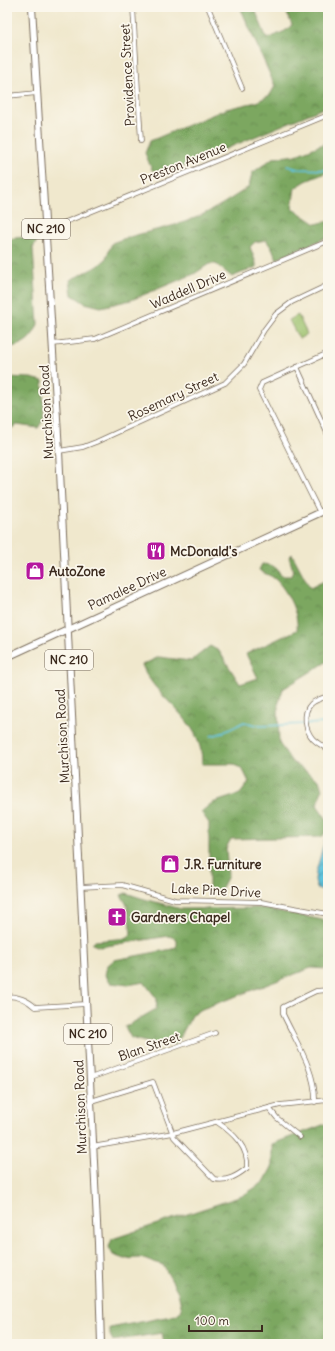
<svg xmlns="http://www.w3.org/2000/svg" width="335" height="1351" font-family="Delius,sans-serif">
<defs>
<pattern id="forest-crowns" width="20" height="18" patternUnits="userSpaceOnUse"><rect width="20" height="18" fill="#7ca760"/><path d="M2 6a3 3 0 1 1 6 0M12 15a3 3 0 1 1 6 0" fill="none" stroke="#67884f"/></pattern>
<pattern id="water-waves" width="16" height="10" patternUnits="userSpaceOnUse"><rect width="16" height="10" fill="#5ec3dc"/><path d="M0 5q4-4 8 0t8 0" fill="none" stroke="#4f9fb2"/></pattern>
</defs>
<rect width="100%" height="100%" fill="#fbf7ec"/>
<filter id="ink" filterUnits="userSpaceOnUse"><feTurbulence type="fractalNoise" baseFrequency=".025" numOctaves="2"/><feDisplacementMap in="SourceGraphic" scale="8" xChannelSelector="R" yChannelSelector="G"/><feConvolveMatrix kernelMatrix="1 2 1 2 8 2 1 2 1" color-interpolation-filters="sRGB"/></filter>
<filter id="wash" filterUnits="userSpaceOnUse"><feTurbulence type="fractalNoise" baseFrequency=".012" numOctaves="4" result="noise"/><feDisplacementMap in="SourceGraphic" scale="16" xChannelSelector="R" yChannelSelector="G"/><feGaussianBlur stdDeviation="0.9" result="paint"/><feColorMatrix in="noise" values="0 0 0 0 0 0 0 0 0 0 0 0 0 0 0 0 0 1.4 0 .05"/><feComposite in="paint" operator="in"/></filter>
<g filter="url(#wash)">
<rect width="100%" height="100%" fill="#f0e8cd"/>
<g fill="url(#forest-crowns)" stroke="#5c683f">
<path d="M240,7H254L267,39L285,31L292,25L284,7H328V106L166,174L152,170L145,153L150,141L226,109L256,102L270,95L275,86Z"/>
<path d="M328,142V172L306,181L295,188L292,208L316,224L328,221V237L277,259L271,247L266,240L255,242L250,247L256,263V267L232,277L216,264H209L194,274L131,300L101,307L85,303L72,295L70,280L98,266L105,260L112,243C139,232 169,229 195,218C214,210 232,198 249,187L252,173L273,158L296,155Z"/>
<path d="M31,236L37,241L33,248L38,324C32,340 23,345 7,348V239Z"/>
<path d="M7,377L31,378L43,381L44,419L38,428L17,425L7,431Z"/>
<path d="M292,554L310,588L328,579V661L283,689L278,705L279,743L292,762L319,780L322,790L317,805L328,821V830L322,837L231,839L226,848L228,876L220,891L209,895V823L201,812L212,803L240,794L249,782L243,770L234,764H202C203,717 156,702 142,665L159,657L191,661L210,646L219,651L240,684L258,678L246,654L297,630C299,614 287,590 275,579C271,575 264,574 259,570L262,564C272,565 277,566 281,576H291L293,570L289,557Z"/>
<path d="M126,893L141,898L181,909L262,908L328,921V969L311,968L202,1009L193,1014L176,1044C164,1046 143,1042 131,1038L125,1027L156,1009L157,999L144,982L128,985L111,983L105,975L107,966L114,960L172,949L177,946V939L169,936L100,947L92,944L95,941L128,938L131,934L127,905L121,895Z"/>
<path d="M328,1123V1344H164L162,1333L113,1341L110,1335V1328L176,1315L182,1310L178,1292L163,1265L140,1258L124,1259L113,1255L109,1247L112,1239L242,1196L264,1182L272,1167V1144Z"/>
</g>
<path fill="#9bc16c" stroke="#6b7645" d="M298,315L307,334L299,339L289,320Z"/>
<path fill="url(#water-waves)" stroke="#4c767d" d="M328,838V892L317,888L315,880L316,872L325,839Z"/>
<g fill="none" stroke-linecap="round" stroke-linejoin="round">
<g stroke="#5ec3dc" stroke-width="1.5">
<path d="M287,166L298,169L328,170"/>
<path d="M211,736L222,733L244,722L261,726L328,723"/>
</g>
</g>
</g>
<g filter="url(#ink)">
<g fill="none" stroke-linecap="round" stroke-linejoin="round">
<g stroke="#7a6c5b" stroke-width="5.5">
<g id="street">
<path d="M133,7L141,141"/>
<path d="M208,7L242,88"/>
<path d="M7,96L37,93"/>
<path d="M46,230L328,115"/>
<path d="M53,344L95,339L328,241"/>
<path d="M297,367L328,435"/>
<path d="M59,451L83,447L96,442L225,383L244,364L264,330L276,314L292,302L328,285"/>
<path d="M320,513L259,390L262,383L328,353"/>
<path d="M328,696C323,698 315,700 311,704C302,713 305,730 313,739C317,743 323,746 328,750"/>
<path d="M80,887L122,885L175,900L261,902L328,914"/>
<path d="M7,996C17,996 28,1000 35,1007L86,1004"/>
<path d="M90,1078L215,1033"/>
<path d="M91,1101L153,1082L174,1137L214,1179C227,1182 237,1176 247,1168C249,1147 233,1133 217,1122"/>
<path d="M315,1102C316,1071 296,1042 283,1014V1007L316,991L328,990"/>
<path d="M269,1108L277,1118L300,1137"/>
<path d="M92,1147L173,1133L280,1105L328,1100"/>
</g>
</g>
<g stroke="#7a6c5b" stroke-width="8">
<g id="primary">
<path d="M32,7L59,451L98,1243L101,1344"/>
<path d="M7,657L328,509"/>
</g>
</g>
<use href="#street" stroke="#fff" stroke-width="4"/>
<use href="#primary" stroke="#fff" stroke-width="6"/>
</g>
</g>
<defs>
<g id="restaurant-square" transform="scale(1)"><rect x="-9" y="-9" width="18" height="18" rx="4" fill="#b5179e" stroke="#fbf7ec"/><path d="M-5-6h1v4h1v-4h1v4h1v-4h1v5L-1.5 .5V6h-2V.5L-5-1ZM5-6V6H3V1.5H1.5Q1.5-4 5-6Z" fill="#fff"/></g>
<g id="shop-square" transform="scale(1)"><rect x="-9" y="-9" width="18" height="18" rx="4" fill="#b5179e" stroke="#fbf7ec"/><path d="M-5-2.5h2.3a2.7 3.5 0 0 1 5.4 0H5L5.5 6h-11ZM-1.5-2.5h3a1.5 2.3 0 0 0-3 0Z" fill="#fff"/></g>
<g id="church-square" transform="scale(1)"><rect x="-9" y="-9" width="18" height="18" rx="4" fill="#b5179e" stroke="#fbf7ec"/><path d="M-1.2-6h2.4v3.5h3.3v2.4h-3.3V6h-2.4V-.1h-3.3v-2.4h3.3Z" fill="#fff"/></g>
</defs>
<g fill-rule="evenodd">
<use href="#restaurant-square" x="156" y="551"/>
<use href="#shop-square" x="35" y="571"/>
<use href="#shop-square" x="170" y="864"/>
<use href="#church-square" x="117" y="917"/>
</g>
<g text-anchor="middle" stroke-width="3.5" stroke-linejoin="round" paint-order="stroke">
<g fill="#fbf7ec" stroke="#75685c" stroke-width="1">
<rect x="22" y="219" width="48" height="20" rx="3"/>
<rect x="45" y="650" width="48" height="20" rx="3"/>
<rect x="64" y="1024" width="48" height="20" rx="3"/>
</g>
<g font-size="12" font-weight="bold" fill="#3b2a1e">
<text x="46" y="233">NC 210</text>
<text x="69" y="664">NC 210</text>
<text x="88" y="1038">NC 210</text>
</g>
<g font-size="13" fill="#3b2a1e" stroke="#fbf7ec">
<text transform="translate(127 75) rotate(-93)" y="5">Providence Street</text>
<text transform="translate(183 163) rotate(-22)" y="5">Preston Avenue</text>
<text transform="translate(188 289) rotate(-23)" y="5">Waddell Drive</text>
<text transform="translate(173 396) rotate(-25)" y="5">Rosemary Street</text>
<text transform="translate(46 412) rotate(-93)" y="5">Murchison Road</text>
<text transform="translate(127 588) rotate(-25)" y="5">Pamalee Drive</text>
<text transform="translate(62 736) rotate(-93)" y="5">Murchison Road</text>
<text transform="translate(216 890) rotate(3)" y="5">Lake Pine Drive</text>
<text transform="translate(149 1046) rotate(-19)" y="5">Blan Street</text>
<text transform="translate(80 1107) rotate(-92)" y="5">Murchison Road</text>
</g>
<g font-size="13" font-weight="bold" fill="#3b2a1e" stroke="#fbf7ec" text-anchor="start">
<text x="170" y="556">McDonald's</text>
<text x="49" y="576">AutoZone</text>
<text x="184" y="869">J.R. Furniture</text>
<text x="131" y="922">Gardners Chapel</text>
</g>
</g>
<rect width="335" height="1351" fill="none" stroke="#fbf7ec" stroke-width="24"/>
<path d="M189 1325v6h73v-6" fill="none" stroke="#3b2a1e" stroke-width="2"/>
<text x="195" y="1325" font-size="12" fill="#3b2a1e" stroke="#fbf7ec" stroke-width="3" paint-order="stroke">100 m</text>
</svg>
